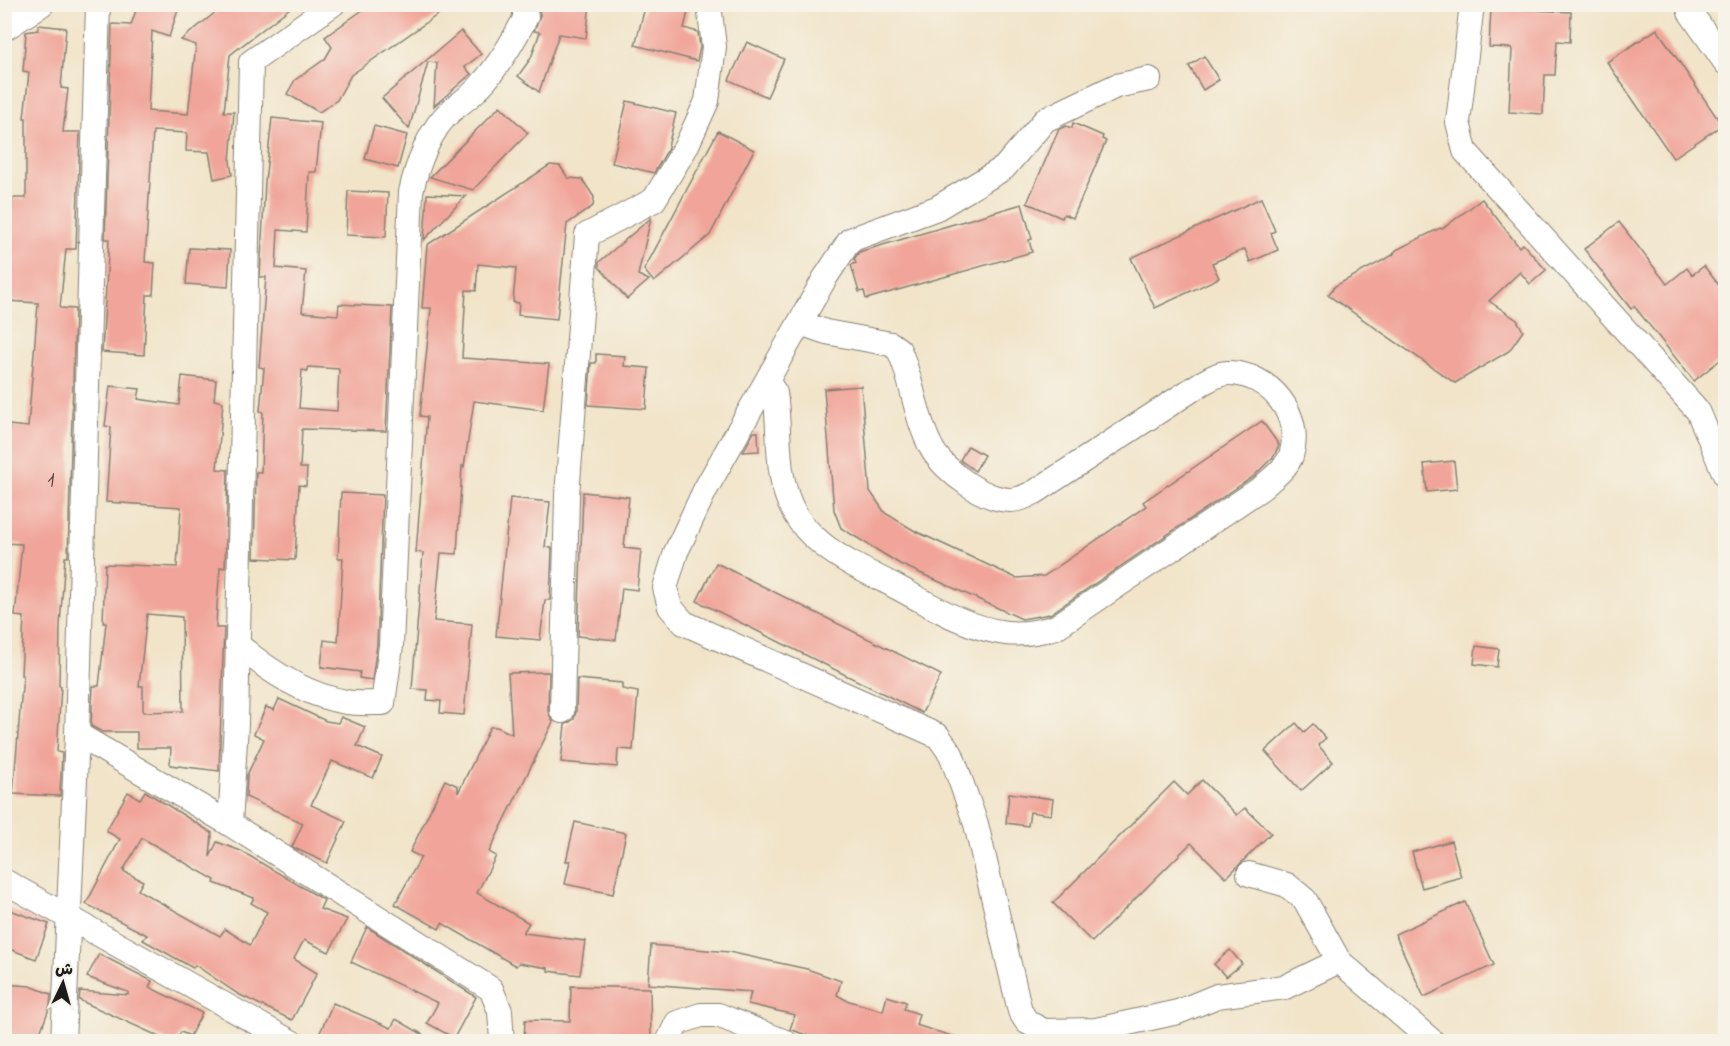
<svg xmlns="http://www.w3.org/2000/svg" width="1730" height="1046" font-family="'Indie Flower','Playpen Sans Arabic',sans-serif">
<rect width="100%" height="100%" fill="#f7f3e8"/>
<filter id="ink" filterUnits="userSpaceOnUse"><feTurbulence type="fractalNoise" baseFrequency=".0167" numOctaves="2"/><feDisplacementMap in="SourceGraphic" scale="12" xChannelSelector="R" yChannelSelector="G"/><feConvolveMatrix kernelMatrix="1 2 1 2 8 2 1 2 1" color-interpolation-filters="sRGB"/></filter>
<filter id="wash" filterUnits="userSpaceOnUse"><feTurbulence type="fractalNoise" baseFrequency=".008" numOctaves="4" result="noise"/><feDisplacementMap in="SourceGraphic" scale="24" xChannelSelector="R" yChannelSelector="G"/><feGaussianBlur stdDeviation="1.35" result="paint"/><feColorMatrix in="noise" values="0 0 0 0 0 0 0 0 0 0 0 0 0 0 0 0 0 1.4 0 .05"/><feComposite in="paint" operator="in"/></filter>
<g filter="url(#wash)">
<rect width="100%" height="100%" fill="#f1e4c9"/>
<g id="blocks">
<g fill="#f1a59a" fill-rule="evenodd">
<path d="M138,4H180L169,37L152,31L148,111L188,114L196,45L181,40L226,4H295L230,55L224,112H234L230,161L232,175L214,179L209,152L186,151L187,133L153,131L145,262L155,263L153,295H147L144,355L102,352L109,239H105L112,24L131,25Z"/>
<path d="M371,4H453L351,75L337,100L319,112L287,94L295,80L325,59L332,47L325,37Z"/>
<path d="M538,4H590L586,38L559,34L539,92L518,76L531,58L540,32L534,31L540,15Z"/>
<path d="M646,4H690L684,28L698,32L700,47L697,61L635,45Z"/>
<path d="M1491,8L1571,12L1570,42L1557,41L1555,75H1545L1543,114L1509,112L1512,48L1489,47Z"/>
<path d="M38,25L66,28L61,88L68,89L63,132H80L76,249H66L60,308L75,309L68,557H65L60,625L59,686H61L57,752L62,753L60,796L13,794L23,675H21L24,617L15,616L22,544L4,543L9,425L28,427L38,303L7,301L12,198H26V118H24L29,72L23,71L26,32L38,30Z"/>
<path d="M1657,29L1722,125L1673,158L1607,62Z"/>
<path d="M461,31L481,54L465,67L471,74L434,106L437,63L428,62L409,129L382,98Z"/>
<path d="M747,42L784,59L767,97L729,80Z"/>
<path d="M1204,56L1219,80L1203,90L1189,66Z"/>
<path d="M627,101L676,113L667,151L654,173L612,163Z"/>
<path d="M500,106L528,133L473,190L430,177Z"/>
<path d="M272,118L321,123L316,172H309L306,232L278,230L276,268L306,271L302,312L338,315L339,304L392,307L386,431L302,429L300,468H307L306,486L299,485L295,560L254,558L256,472H261L263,412L260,411L264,368L259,367L266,277H260L265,182ZM308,367L339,369L337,411L299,408L302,370L308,371Z"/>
<path d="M1073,123L1103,136L1102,139L1106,141L1073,218L1064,214L1062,218L1027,203L1059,129L1066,126L1072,128Z"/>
<path d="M374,126L407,135L398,168L365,159Z"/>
<path d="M718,131L754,150L710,235L654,282L644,270Z"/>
<path d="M550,165L560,166L568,178L582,179L594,197L593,206L567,224L557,319L518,315L519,303L513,302L516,268L478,264L476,291L466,290L462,358L549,364L543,410L474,401L464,467L462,466L457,554L441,553L434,621L472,624L464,715L440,713L441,701L427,700L428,690L412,689L423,553L416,552L427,417L420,416L431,308H422L427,245Z"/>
<path d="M348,191L388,193L386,237L346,235Z"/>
<path d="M427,194L466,196L424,240Z"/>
<path d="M1261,198L1275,231L1271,233L1278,250L1250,262L1245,249L1212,263L1219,278L1155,308L1131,258Z"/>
<path d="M1482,199L1519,247L1523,244L1546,270L1530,284L1520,272L1489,301L1517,320L1523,331L1509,351L1455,383L1328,295L1335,286L1393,255L1396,250L1440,228L1442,229Z"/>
<path d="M1022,204L1032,239L1029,240L1032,252L866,299L864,291L859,292L851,265L856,263L854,259L859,252Z"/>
<path d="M651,218L638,275L649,280L627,299L599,267V262Z"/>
<path d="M1619,222L1667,284L1687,268L1692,275L1704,266L1725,293V356L1694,381L1634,306L1631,309L1584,249Z"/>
<path d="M189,248L230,250L228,287L186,284Z"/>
<path d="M596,354L625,356L624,366L649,368L646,409L588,405L591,363H596Z"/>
<path d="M182,376L216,380L214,400L223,402L217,469L228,470L225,568L220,567L217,605L216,628H224L219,771L170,765L171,748H137V732H102L91,726L93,686H99L106,623H103L105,564L177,567L181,507L106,502L111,427L105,426L110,386L140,389L138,399L179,405ZM147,614L182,617L183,711L143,712V686H139Z"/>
<path d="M861,386L870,491L885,513L915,531L1016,578L1044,576L1146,506L1143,502L1262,421L1279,445L1274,456L1254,476L1050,614L1022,619L900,564L841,528L834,510L824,389Z"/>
<path d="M754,432H758L759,451L743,452Z"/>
<path d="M968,446L984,455L975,471L960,460Z"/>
<path d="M1454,461L1457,489L1427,492L1424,464Z"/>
<path d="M583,492L629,497L624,548L641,550L637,590L622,588L616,640L578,636Z"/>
<path d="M341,493L383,495L377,645L372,680L359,678L360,672L321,667L324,640L338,642L343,558H338Z"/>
<path d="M510,498L550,502L545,547L552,548L550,600H545L540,640L496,636Z"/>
<path d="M716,563L941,675L922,713L697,601Z"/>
<path d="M1476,646L1499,649L1497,667L1474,664Z"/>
<path d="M549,672L548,711L553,722L489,852L496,856L477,893L529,923L523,933L585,941L580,975L548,971V968L519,963L516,966L442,923L439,929L395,904L421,857L410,852L445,780L458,786V793L490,727H497L512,734L508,673Z"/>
<path d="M577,679L622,683V689L638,692L633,750L618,749L617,767L561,762L565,725L574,719L576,712Z"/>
<path d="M279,699L326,721L338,723L341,717L365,727L357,746L382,757L373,778L332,761L311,805L346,821L327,863L292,847L303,823L246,797L247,775L264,739L254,734L266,707L274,710Z"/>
<path d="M1296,723L1304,732L1313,724L1326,738L1318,745L1333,762L1301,791L1265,751Z"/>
<path d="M1202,780L1237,815L1245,808L1271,833L1226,878L1191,843L1092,942L1053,903L1174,782L1187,795Z"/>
<path d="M145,791L212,833L210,857L217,842L241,851L324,900L320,909L347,919L329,952L304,940L294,959L317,973L292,1020L238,994L195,965L193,968L143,940L147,935L86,904L120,839L106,831L128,792L140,799ZM142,838L215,880L214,883L254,898L251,903L267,912L250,945L225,929L220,936L138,890L143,881L123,871Z"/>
<path d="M1009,793L1053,799L1051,815L1030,812L1028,826L1006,823Z"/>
<path d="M575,822L626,833L613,894L565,884L570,861H566Z"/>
<path d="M1451,841L1461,877L1422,888L1412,852Z"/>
<path d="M1465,902L1494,965L1424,997L1395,934Z"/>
<path d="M4,908L49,924L36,959L4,947Z"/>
<path d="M367,927L476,997L454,1038L427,1023L438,1003L351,962Z"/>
<path d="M651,945L729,952L807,969L841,981L837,995L846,1000L883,1011L887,996L906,1002L904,1009L919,1014L916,1025L955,1037V1041H822L790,1029L795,1015L748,1004L751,992L648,984Z"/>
<path d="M1230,950L1242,964L1226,977L1214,964Z"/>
<path d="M99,954L152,981L149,987L202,1013L190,1036L181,1032L176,1041H169L79,1000L80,991L128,995V992L87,977Z"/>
<path d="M4,984L30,986L51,994L50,1006L37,1041H4Z"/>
<path d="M571,986L650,988L651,1041H524L525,1020L570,1021Z"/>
<path d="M333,1003L391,1028L396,1019L434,1041H329L318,1037Z"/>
</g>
</g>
</g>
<g filter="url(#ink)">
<use href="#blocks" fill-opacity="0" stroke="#868072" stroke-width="1.5"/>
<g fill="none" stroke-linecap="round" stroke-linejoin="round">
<g stroke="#868072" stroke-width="26">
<g id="street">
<path d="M1472,4L1458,122L1465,151L1698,411L1726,477"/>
<path d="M1688,4L1690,12L1726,63"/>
<path d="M4,29L42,4"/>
<path d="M1149,79L1116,86L1045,120L1004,168L937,208L850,240L825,278L705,490L676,552L665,588L670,607L684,623L938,736L951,754L976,824L1020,1011L1027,1022L1044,1031L1096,1030L1178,1012L1217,996L1285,987L1339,961"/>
<path d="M767,381L775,393C781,431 774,479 795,514C802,526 811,535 822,544C843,561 869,573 893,585C929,604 965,628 1006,633C1023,635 1039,632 1056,627L1263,487C1272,478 1286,469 1291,456C1304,416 1270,373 1228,373C1219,373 1210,379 1202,383L1035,492C1030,494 1024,498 1018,499C990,506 943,471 931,447C915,417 913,381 899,350L891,344L826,332L800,323"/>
<path d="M237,644C267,670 306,695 346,702C358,704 371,703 383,703L391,646L411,192C417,165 430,128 452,110C461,102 472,96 480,86C499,66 513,41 526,17L523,4"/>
<path d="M562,711L567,495L587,235L654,200L686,147L707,101L714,47L709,4"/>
<path d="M77,734L230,824L491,989L500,1011L502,1042"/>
<path d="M230,824L236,724L251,62L333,4"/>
<path d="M1249,874L1287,885L1305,900L1339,961L1433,1042"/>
<path d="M4,881L291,1042"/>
<path d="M63,1042L77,734L98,4"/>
<path d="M668,1042L677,1023L701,1015H718L785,1042"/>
</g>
</g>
<use href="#street" stroke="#fff" stroke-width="24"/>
</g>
</g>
<g text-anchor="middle" stroke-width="4.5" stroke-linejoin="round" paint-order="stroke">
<g font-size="22" fill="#513e3c">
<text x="51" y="486">1</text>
</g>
</g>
<rect width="1730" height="1046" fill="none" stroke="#f7f3e8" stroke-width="24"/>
<g transform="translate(63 983) rotate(5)" stroke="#f7f3e8" stroke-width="4.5" paint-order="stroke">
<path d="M0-4.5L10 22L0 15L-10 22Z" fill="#1c1c1c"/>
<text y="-9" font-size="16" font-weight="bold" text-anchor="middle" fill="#1c1c1c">ش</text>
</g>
</svg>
